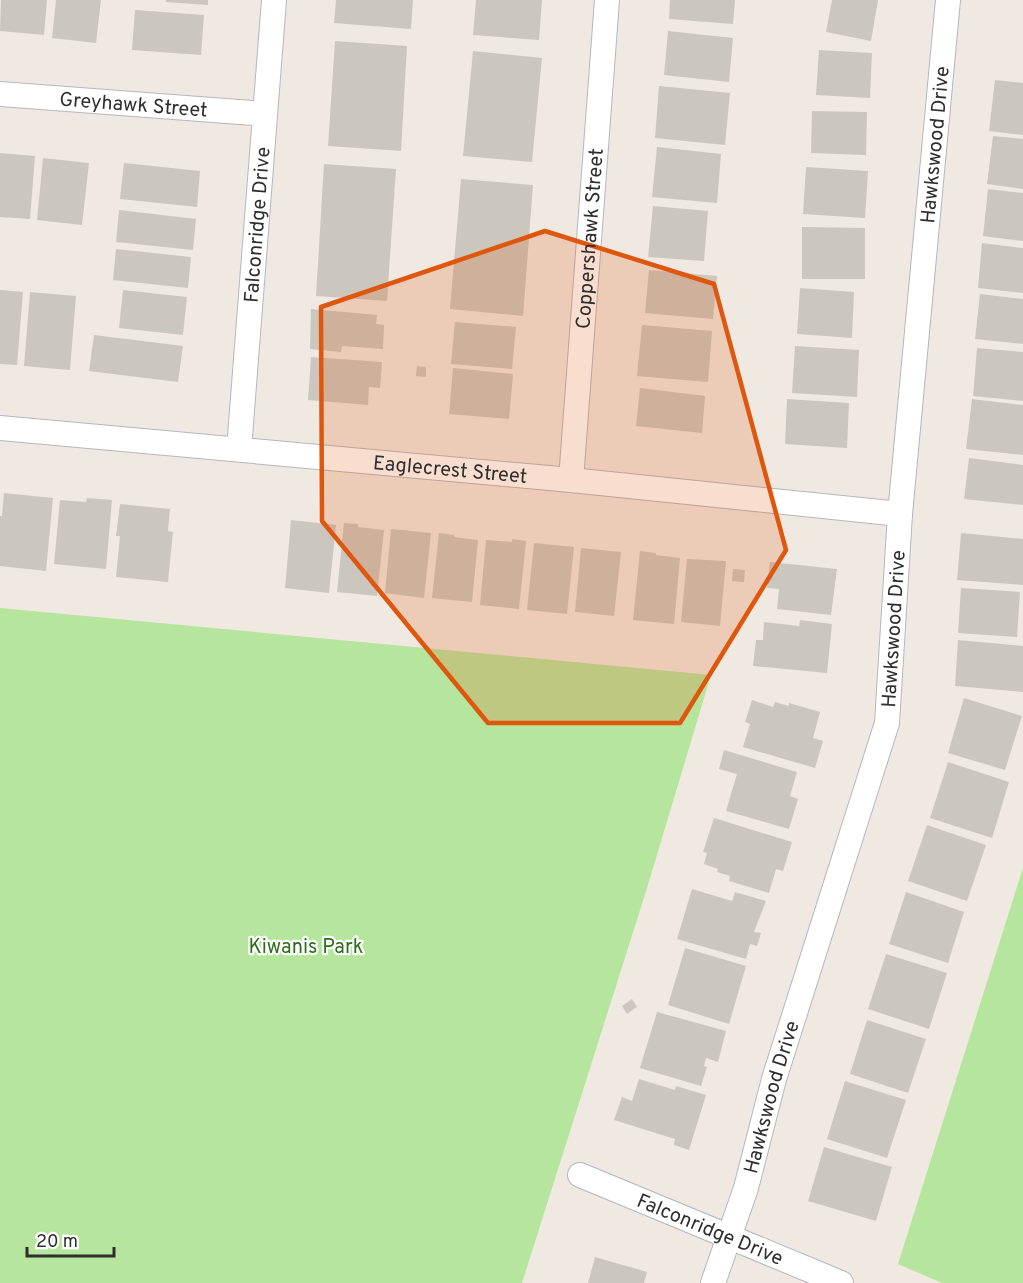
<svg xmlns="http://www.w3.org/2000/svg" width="1023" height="1283" font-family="Overpass,sans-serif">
<rect width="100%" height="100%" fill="#efe9e1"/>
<g fill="#b6e59e">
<path d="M0,608L711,675L647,888L522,1283H0Z"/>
<path d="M1023,868V1283H942L898,1264Z"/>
</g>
<g fill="#cbc7bf">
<path d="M1,0H47L44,35L0,31Z"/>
<path d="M56,0H101L96,43L52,38Z"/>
<path d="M166,0H208V5L166,2Z"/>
<path d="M336,0H413L411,29L334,23Z"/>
<path d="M476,0H542L539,40L473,35Z"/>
<path d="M670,0H735L733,24L669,19Z"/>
<path d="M832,0H878L871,41L826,32Z"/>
<path d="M135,10L204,15L201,55L132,50Z"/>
<path d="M668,31L733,38L729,82L664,75Z"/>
<path d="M335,41L407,46L401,151L328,146Z"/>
<path d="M819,50L872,53L870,98L816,95Z"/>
<path d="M473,51L542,58L532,162L463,156Z"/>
<path d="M995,80L1023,83V135L989,131Z"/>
<path d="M659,86L730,93L725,145L655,138Z"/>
<path d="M812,111L867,112L866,155L811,153Z"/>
<path d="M993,136L1023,139V189L987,184Z"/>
<path d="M657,147L721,154L717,203L652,197Z"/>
<path d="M0,153L35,156L30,219L0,217Z"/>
<path d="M43,158L89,163L82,225L37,220Z"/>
<path d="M124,163L200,171L197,207L120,199Z"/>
<path d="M324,164L396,169L387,301L316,296Z"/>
<path d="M806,167L868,171L865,218L803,214Z"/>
<path d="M461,179L533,185L523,316L450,309Z"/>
<path d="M988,189L1023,193V241L983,236Z"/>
<path d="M653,206L708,211L704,261L648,257Z"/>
<path d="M119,210L196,219L193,250L116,242Z"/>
<path d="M802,227L865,228V279H802Z"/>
<path d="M982,243L1023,248V293L978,288Z"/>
<path d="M116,249L191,257L188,288L113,280Z"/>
<path d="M649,270L717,276L713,319L645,313Z"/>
<path d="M800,288L854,292L852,338L797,334Z"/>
<path d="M0,290L23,292L17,365L0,364Z"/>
<path d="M123,290L187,297L183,335L119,328Z"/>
<path d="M30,292L76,296L70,370L24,366Z"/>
<path d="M980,294L1023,299V344L975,339Z"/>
<path d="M311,309L377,315L376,324L384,325L383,349L342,346L341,352L310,349Z"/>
<path d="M455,322L516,327L512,369L451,364Z"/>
<path d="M642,325L712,331L708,382L637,376Z"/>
<path d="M94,335L183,346L178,382L89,371Z"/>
<path d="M795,346L859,350L857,397L792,393Z"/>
<path d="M977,348L1023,352V401L973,396Z"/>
<path d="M311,357L382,362L380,388L369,387L368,405L308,400Z"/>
<path d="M417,366L426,367V377L416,376Z"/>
<path d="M453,368L513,374L509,419L449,414Z"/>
<path d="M640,388L705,396L702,433L636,426Z"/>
<path d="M787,399L849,403L847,448L785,444Z"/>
<path d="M972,399L1023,405V455L966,449Z"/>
<path d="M969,458L1023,465V505L964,499Z"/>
<path d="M4,493L53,498L46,571L0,566V516H2Z"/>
<path d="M87,498L112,500L106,569L54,564L60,500L86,502Z"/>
<path d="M120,504L170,509L168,531L173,532L168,582L116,577L120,536H116Z"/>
<path d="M291,520L336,525L329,593L285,588Z"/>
<path d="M344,523L358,524V527L384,530L377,596L337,592Z"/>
<path d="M391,529L431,533L424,598L385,593Z"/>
<path d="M439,533L454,535V537L478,540L472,602L432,598Z"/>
<path d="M961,533L1023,539V585L957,580Z"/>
<path d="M512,539L526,541L519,609L480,605L486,540L512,542Z"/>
<path d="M534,543L574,547L567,614L527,610Z"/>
<path d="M581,548L621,552L614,616L575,612Z"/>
<path d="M640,551L656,553V555L680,558L674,624L633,620Z"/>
<path d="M687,559L726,561L720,626L681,622Z"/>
<path d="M770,562L837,569L831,615L777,609L779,589L767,588Z"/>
<path d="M733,569L745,570L744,582L732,581Z"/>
<path d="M961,588L1020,592L1017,637L958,633Z"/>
<path d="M800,620L832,624L827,673L753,666L756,640H763L764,622L799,626Z"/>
<path d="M958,640L1023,646V692L955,686Z"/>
<path d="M964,698L1022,716L1005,770L948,753Z"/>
<path d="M752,700L773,707L775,702L789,706V703L820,712L813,738L823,741L815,768L743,747L750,724L745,722Z"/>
<path d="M724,750L797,772L790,796L798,799L789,829L726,811L737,774L719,769Z"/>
<path d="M948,762L1009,782L992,838L930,818Z"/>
<path d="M714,818L792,842L783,871L776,869L769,893L729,881L730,876L717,872L718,869L704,864L707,853L703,852Z"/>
<path d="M927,825L986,845L967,901L908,881Z"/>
<path d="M692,889L732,901L735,892L766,901L754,932L761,933L757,946L750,944L746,959L677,939Z"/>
<path d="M906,892L964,912L948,963L889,944Z"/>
<path d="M685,948L746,966L729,1024L668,1005Z"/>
<path d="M886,954L947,973L929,1029L868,1009Z"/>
<path d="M632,999L637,1007L627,1014L622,1006Z"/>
<path d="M657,1012L726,1031L718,1062L706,1058L704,1066L707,1067L701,1086L640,1068Z"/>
<path d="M867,1020L926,1039L908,1093L850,1074Z"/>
<path d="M639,1079L675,1090L676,1086L706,1095L689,1150L674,1145L675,1139L614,1120L622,1097L632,1101Z"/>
<path d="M845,1081L906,1100L887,1158L827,1139Z"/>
<path d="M824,1147L892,1167L876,1221L808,1201Z"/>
<path d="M595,1257L647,1272L644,1283H588Z"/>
</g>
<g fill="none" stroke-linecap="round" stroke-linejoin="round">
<g stroke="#b4b7c1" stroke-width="26">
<g id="street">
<path id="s1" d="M0,94L265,114"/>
<path id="s2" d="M0,428L571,480L900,514"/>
<path id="s3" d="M239,449L274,0"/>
<path id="s4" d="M571,480L607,0"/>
<path id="s5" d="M580,1175L841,1283"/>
<path id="s6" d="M713,1283L746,1188L774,1079L887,723L900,514L948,0"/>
</g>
</g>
<use href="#street" stroke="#fff" stroke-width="24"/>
</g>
<path fill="#df570e" fill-opacity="0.2" stroke="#df570e" stroke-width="4.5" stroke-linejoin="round" d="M545,231L714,284L786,550L680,723H488L322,521L321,307Z"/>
<g text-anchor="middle" stroke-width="4.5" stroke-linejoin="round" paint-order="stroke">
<g font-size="20" fill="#2e2e2e" stroke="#fff">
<text dy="7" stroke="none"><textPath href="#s1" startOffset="134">Greyhawk Street</textPath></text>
<text dy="7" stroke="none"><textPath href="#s6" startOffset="1167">Hawkswood Drive</textPath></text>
<text dy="7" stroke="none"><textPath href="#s3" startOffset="225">Falconridge Drive</textPath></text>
<text dy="7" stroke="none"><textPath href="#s4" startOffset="242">Coppershawk Street</textPath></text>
<text dy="7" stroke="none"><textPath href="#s2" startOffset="452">Eaglecrest Street</textPath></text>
<text dy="7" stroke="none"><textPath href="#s6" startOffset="681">Hawkswood Drive</textPath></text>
<text dy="7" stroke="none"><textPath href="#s6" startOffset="195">Hawkswood Drive</textPath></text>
<text dy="7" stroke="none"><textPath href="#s5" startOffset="141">Falconridge Drive</textPath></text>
</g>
<g font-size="20" fill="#2c6e1b" stroke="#fff">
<text x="306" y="953">Kiwanis Park</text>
</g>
</g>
<path d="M27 1247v9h87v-9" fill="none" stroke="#2e2e2e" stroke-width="3"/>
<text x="36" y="1247" font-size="18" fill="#2e2e2e" stroke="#ffffff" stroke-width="4.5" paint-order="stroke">20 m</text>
</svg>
